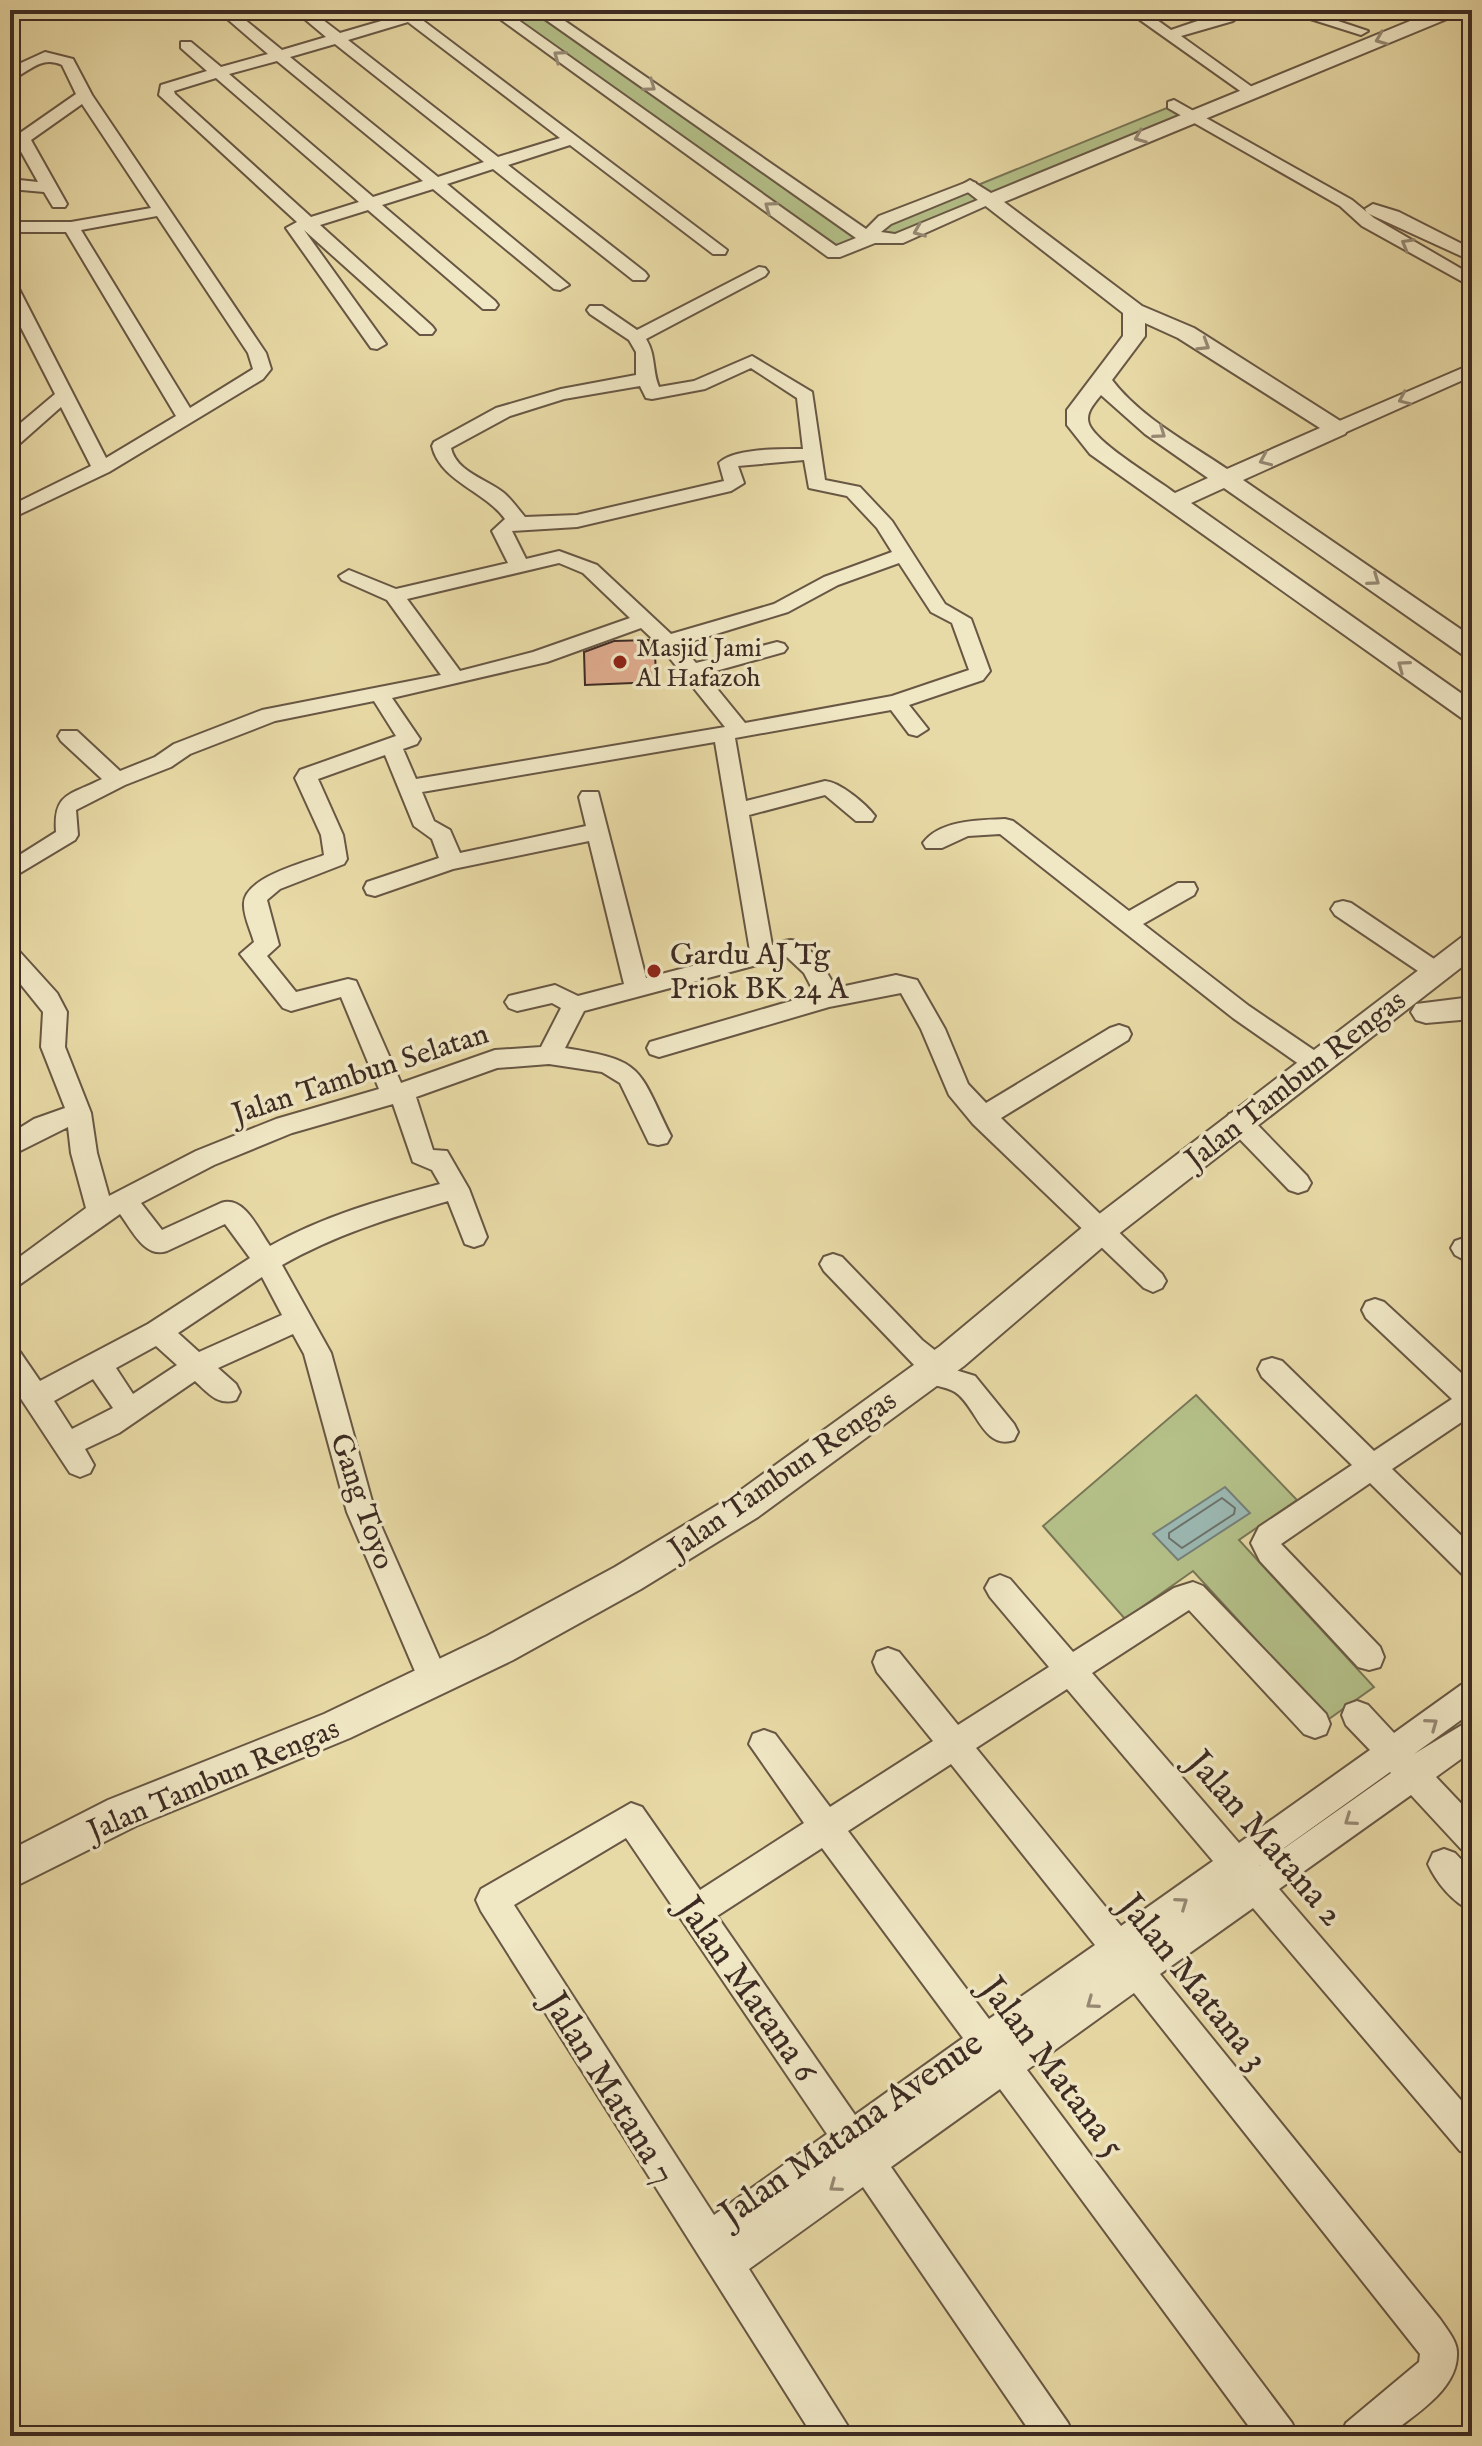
<svg xmlns="http://www.w3.org/2000/svg" width="1482" height="2446" font-family="'IM FELL English',serif">
<rect width="100%" height="100%" fill="#e8daa6"/>
<filter id="stains"><feTurbulence type="fractalNoise" baseFrequency=".0025" numOctaves="4"/><feColorMatrix values="0 0 0 0 .2 0 0 0 0 .09 0 0 0 0 .02 0 0 0 .5 -.17"/></filter>
<radialGradient id="worn" r=".72"><stop offset=".6" stop-color="#630" stop-opacity="0"/><stop offset="1" stop-color="#630" stop-opacity=".3"/></radialGradient>
<g fill="#b4c088" stroke="#787656" stroke-width="2">
<path d="M485,10H539L869,239L834,253L496,11Z"/>
<path d="M1174,105L1194,116L886,240L875,227Z"/>
<path d="M1196,1395L1297,1500L1239,1540L1374,1687L1329,1719L1193,1571L1125,1619L1043,1526Z"/>
</g>
<path fill="#9bb8b2" stroke="#758079" stroke-width="2" d="M1225,1487L1250,1513L1178,1560L1153,1534Z"/>
<g fill="none" stroke-linecap="round" stroke-linejoin="round">
<path stroke="#6c726a" stroke-width="2" d="M1222,1498L1235,1508L1234,1514L1182,1548L1169,1538V1533Z"/>
</g>
<path fill="#dfac8f" stroke="#3d2b23" stroke-width="2" d="M649,640L654,644L657,682L585,685L584,652L614,641Z"/>
<g fill="none" stroke-linecap="round" stroke-linejoin="round">
<g stroke="#685744" stroke-width="4">
<g id="minor">
<path d="M10,10H22L10,17Z"/>
<path d="M217,10H233L282,50L326,37L294,10H310L340,33L419,10H442L421,19L727,250L725,254H713L570,145L508,165L645,272L648,276L645,280H633L493,169L447,184L569,285L560,290L554,289L433,189L382,205L495,301L498,305L495,309H483L368,210L320,225L432,326L435,330L432,334H420L304,230L386,344L377,349L371,348L286,228L297,222L159,95L161,85L207,71L181,48V42H191L221,67L268,54ZM408,22L560,138L498,157L348,40ZM335,44L484,162L438,177L290,57ZM277,61L423,181L373,197L229,74ZM216,78L359,202L311,217L175,94L174,91Z"/>
<path d="M504,10L836,246L856,238L532,10H549L866,229L879,216L970,181L976,183V189L891,224L881,232L895,234L985,197H997L999,200L903,243H875L840,257H828L489,11Z"/>
<path d="M1126,10H1143L1171,30L1230,10H1247L1233,21L1181,36L1259,92L1256,95H1246Z"/>
<path d="M1282,10H1305L1368,31L1361,35Z"/>
<path d="M45,52L73,59L92,95L266,353L271,369L263,379L109,472L10,519V506L91,466L61,407L17,446L10,448V432L55,394L10,306V284L19,289L106,458L176,416L66,232H10V222H71L151,208L82,104L31,140L67,204L65,207H53L44,192L10,189V179L38,182L19,148L10,152V140L76,94L62,65C40,55 29,73 10,80V68ZM157,216L248,353L253,369L190,408L81,230Z"/>
<path d="M1174,100L1352,200L1374,218L1472,275V287L1362,226L1340,206L1168,108V102Z"/>
<path d="M1373,204L1399,212L1472,249V261L1367,213L1365,209Z"/>
<path d="M759,267L765,268L768,272L765,276L646,339C656,355 652,370 659,387L694,381L752,356L812,392L825,480L860,487L892,521L945,604L971,619L990,671L983,680L909,705L928,729L917,736L909,734L891,710L735,738L746,801L825,781C840,782 866,804 875,816L872,821H856L825,795L749,815L772,945C778,943 786,940 791,940C810,941 828,974 836,988L896,975L917,980L945,1029L968,1084L986,1103L1110,1028L1119,1025L1128,1028L1131,1034L1128,1040L1001,1118L1162,1274L1166,1281L1162,1288L1153,1292L1144,1288L973,1124L949,1095L921,1029L901,993L829,1007L659,1057L650,1054L647,1048L650,1042L815,994L804,973L787,957L584,1011L565,1048C645,1061 637,1067 671,1136L667,1143L658,1145L649,1143L620,1083L602,1072L549,1064L497,1068L416,1097L433,1150L447,1151L469,1189L487,1237L483,1244L474,1247L465,1244L448,1201C389,1218 335,1235 282,1265L331,1353L375,1512L449,1680L445,1690L434,1694L423,1690L347,1512L304,1354L293,1334L218,1368L236,1384L240,1392L236,1400C218,1406 208,1393 195,1381L119,1433L85,1449L94,1465L90,1473L80,1477L70,1473L10,1382V1349L20,1352L40,1381L148,1324L250,1258L225,1224L167,1251C145,1259 132,1230 120,1214L19,1285L10,1289V1264L86,1208L71,1153L68,1127L10,1156V1134L34,1119L65,1108L41,1047L43,1012L10,971V948L18,950L57,993L67,1012L65,1047L91,1113L97,1153L109,1196L196,1151L276,1119L379,1089L341,997L291,1011L283,1008L240,954L254,942C251,931 244,917 244,906C241,878 304,863 324,855L321,835L295,778L300,770L396,736L374,701L275,721L190,754L171,767L125,785L76,810L78,835L75,840L10,879V861L56,832C53,792 71,795 102,779L61,741L58,736L61,731H77L120,771L155,757L174,744L262,710L441,675L387,600L342,580L339,576L349,570L396,589L508,563L492,531L505,519C485,491 440,481 432,446L434,442L496,408L561,389L636,375V352L629,340L590,314L587,310L590,306H602L637,330ZM751,368L797,398L803,449C782,449 733,448 719,463L724,481L577,515L525,517C518,509 512,500 504,493C487,479 456,472 451,448L510,416L564,399L640,386L646,398L652,399L705,389ZM804,460L809,488L847,496L877,528L892,552L824,577L774,604L671,634L597,565L559,551L526,559L512,531L577,527L731,491L744,483L738,466ZM559,563L583,573L630,618L533,652L460,671L407,599ZM899,563L931,612L952,623L969,670L892,696L745,723L705,674L784,652L787,648L784,644L777,642L696,663L680,645L788,612L838,585ZM641,628L660,646L725,727L416,779L403,749L417,744L420,739L392,698L547,662ZM715,742L750,951L646,978L598,792H582L579,797L586,826L460,853L450,830L434,821L422,792ZM385,755L414,826L432,839L439,858L367,882L364,888L367,894L375,896L453,869L589,841L624,984L578,996L555,985L509,996L505,1002L509,1008L517,1011L552,1003L561,1008L541,1047L495,1050L401,1083L356,981L348,979L296,992L267,956L279,945L267,900L280,889L344,864L347,859L343,835L318,779ZM393,1104L413,1162L432,1170L440,1184C380,1200 324,1216 270,1246C258,1229 244,1195 221,1203L162,1230L141,1203L214,1165L292,1133ZM262,1277L282,1315L199,1352L178,1333ZM156,1346L177,1365L133,1394L116,1368ZM93,1379L113,1408L72,1429L54,1401Z"/>
<path d="M1472,364V376L1344,433L1337,435L1328,429L1330,425Z"/>
<path d="M1005,819L1013,821L1129,911L1178,883H1194L1197,889L1194,895L1143,924L1249,1006L1324,1057L1327,1063L1324,1069L1315,1072L1306,1069L1233,1018L1000,834L968,836L942,848H926L923,843C939,820 980,820 1005,819Z"/>
<path d="M1343,901L1351,903L1443,965L1447,971L1443,977L1435,979L1427,977L1335,915L1331,909L1335,903Z"/>
<path d="M1238,1112L1247,1114L1307,1176L1311,1183L1307,1190L1298,1193L1289,1190L1229,1128L1225,1121L1229,1114Z"/>
<path d="M1464,1238L1472,1240V1264L1455,1255L1451,1248L1455,1241Z"/>
<path d="M833,1254L842,1257L922,1340L946,1359L949,1368L975,1376L1014,1424L1018,1432L1014,1440C983,1451 976,1405 955,1392C945,1386 929,1385 918,1381L914,1373L917,1368L824,1271L820,1264L824,1257Z"/>
<path d="M1375,1299L1384,1302L1472,1383V1415L1392,1469L1472,1546V1578L1462,1574L1370,1483L1281,1544L1380,1647L1384,1657L1380,1667L1369,1670L1358,1667L1260,1561L1251,1543L1259,1527L1352,1465L1262,1377L1258,1369L1262,1361L1272,1358L1282,1361L1374,1451L1452,1399L1366,1318L1362,1310L1366,1302Z"/>
<path d="M1000,1575L1010,1579L1073,1652L1174,1588L1193,1582L1203,1586L1326,1714L1330,1724L1326,1734L1315,1738L1304,1734L1189,1610L1092,1673L1239,1843L1370,1750L1346,1725L1342,1715L1346,1705L1357,1701L1368,1705L1394,1733L1461,1685L1472,1681V1712L1414,1754L1472,1719V1751L1436,1777L1472,1815V1853L1461,1849L1411,1795L1279,1889L1472,2113V2156L1460,2151L1253,1908L1160,1974L1440,2319C1446,2328 1457,2341 1457,2352C1459,2390 1413,2415 1388,2436H1340L1346,2423L1419,2362L1420,2354L1134,1993L1027,2070L1292,2423L1298,2436H1256L1000,2089L891,2167L1068,2423L1074,2436H1033L863,2187L749,2269L854,2436H813L481,1911L476,1900L481,1889L631,1803L642,1807L700,1890L804,1823L749,1744L753,1734L764,1730L775,1734L830,1807L933,1741L877,1672L873,1662L877,1652L888,1648L899,1652L958,1725L1049,1667L990,1597L985,1588L990,1579ZM1067,1689L1213,1861L1121,1926L976,1748ZM951,1764L1095,1945L989,2019L848,1831ZM1390,1772L1391,1773L1259,1866ZM626,1838L827,2134L714,2215L514,1905ZM822,1848L963,2038L855,2115L717,1916Z"/>
<path d="M1444,1849L1455,1853L1472,1871V1911C1453,1903 1436,1882 1428,1864L1433,1853Z"/>
</g>
</g>
<g stroke="#685744" stroke-width="4">
<g id="tertiary">
<path d="M1437,10H1462L1459,14L1004,202L1142,306L1194,328L1345,424L1348,429L1345,434L1243,480L1472,637V657L1463,655L1224,488L1191,503L1472,701V721L1463,719L1090,454L1067,425V410L1123,336V313L960,186L970,180L991,193ZM1145,323L1178,338L1320,428L1227,469C1189,443 1141,418 1112,380L1145,336ZM1101,395L1145,434L1208,478L1175,493C1157,479 1097,444 1089,424C1085,413 1094,404 1101,395Z"/>
<path d="M1472,934V959L1112,1239L964,1366L758,1517L641,1589L513,1660L350,1738L136,1826L10,1889V1850L108,1800L324,1714L487,1636L615,1567L734,1495L940,1346L1090,1221L1462,937Z"/>
<path d="M1472,997V1019L1426,1023L1416,1020L1411,1012L1416,1004Z"/>
</g>
</g>
<use href="#minor" fill="#f0e7c5" fill-rule="evenodd"/>
<use href="#tertiary" fill="#f0e7c5" fill-rule="evenodd"/>
</g>
<defs><path id="oneway-chevron" d="M-2-3.5L2.5 0L-2 3.5" fill="none" stroke-width="1.6" stroke-linecap="round" stroke-linejoin="round" transform="scale(2)"/></defs>
<g stroke="#968974">
<use href="#oneway-chevron" transform="translate(1381 39) rotate(158)"/>
<use href="#oneway-chevron" transform="translate(559 56) rotate(-144)"/>
<use href="#oneway-chevron" transform="translate(650 86) rotate(35)"/>
<use href="#oneway-chevron" transform="translate(1140 137) rotate(158)"/>
<use href="#oneway-chevron" transform="translate(770 207) rotate(-144)"/>
<use href="#oneway-chevron" transform="translate(919 231) rotate(158)"/>
<use href="#oneway-chevron" transform="translate(1407 244) rotate(-150)"/>
<use href="#oneway-chevron" transform="translate(1204 345) rotate(32)"/>
<use href="#oneway-chevron" transform="translate(1404 399) rotate(156)"/>
<use href="#oneway-chevron" transform="translate(1160 433) rotate(35)"/>
<use href="#oneway-chevron" transform="translate(1265 460) rotate(156)"/>
<use href="#oneway-chevron" transform="translate(1374 580) rotate(35)"/>
<use href="#oneway-chevron" transform="translate(1403 666) rotate(-144)"/>
<use href="#oneway-chevron" transform="translate(1432 1724) rotate(-36)"/>
<use href="#oneway-chevron" transform="translate(1350 1820) rotate(145)"/>
<use href="#oneway-chevron" transform="translate(1182 1903) rotate(-35)"/>
<use href="#oneway-chevron" transform="translate(1092 2003) rotate(144)"/>
<use href="#oneway-chevron" transform="translate(835 2186) rotate(144)"/>
</g>
<g fill="#8f2418" stroke="#f0e7c5" stroke-width="3">
<circle cx="620" cy="662" r="8"/>
<circle cx="654" cy="971" r="8"/>
</g>
<g text-anchor="middle" stroke-width="7" stroke-linejoin="round" paint-order="stroke">
<g font-size="26" fill="#3d2b23" stroke="#f0e7c5" text-anchor="start">
<text x="636" y="656">Masjid Jami<tspan x="636" dy="30">Al Hafazoh</tspan></text>
</g>
<g font-size="30" fill="#3d2b23" stroke="#f0e7c5" text-anchor="start">
<text x="670" y="964">Gardu AJ Tg<tspan x="670" dy="34">Priok BK 24 A</tspan></text>
</g>
<g font-size="30" fill="#3d2b23" stroke="#f0e7c5">
<text transform="translate(360 1073) rotate(-18)" y="10">Jalan Tambun Selatan</text>
<text transform="translate(1295 1079) rotate(-38)" y="10">Jalan Tambun Rengas</text>
<text transform="translate(782 1474) rotate(-35)" y="10">Jalan Tambun Rengas</text>
<text transform="translate(363 1501) rotate(71)" y="10">Gang Toyo</text>
<text transform="translate(213 1779) rotate(-23)" y="10">Jalan Tambun Rengas</text>
</g>
<g font-size="36" fill="#3d2b23" stroke="#f0e7c5">
<text transform="translate(1267 1837) rotate(49)" y="13">Jalan Matana 2</text>
<text transform="translate(1195 1981) rotate(51)" y="13">Jalan Matana 3</text>
<text transform="translate(749 1988) rotate(55)" y="13">Jalan Matana 6</text>
<text transform="translate(1054 2066) rotate(53)" y="13">Jalan Matana 5</text>
<text transform="translate(611 2087) rotate(58)" y="13">Jalan Matana 7</text>
<text transform="translate(850 2127) rotate(-35)" y="13">Jalan Matana Avenue</text>
</g>
</g>
<rect width="1482" height="2446" fill="none" stroke="#e8daa6" stroke-width="40"/>
<rect x="12" y="12" width="1458" height="2422" fill="none" stroke="#3d2b23" stroke-width="4"/>
<rect x="20" y="20" width="1442" height="2406" fill="none" stroke="#3d2b23" stroke-width="2"/>
<rect width="100%" height="100%" filter="url(#stains)"/>
<rect width="100%" height="100%" fill="url(#worn)"/>
</svg>
